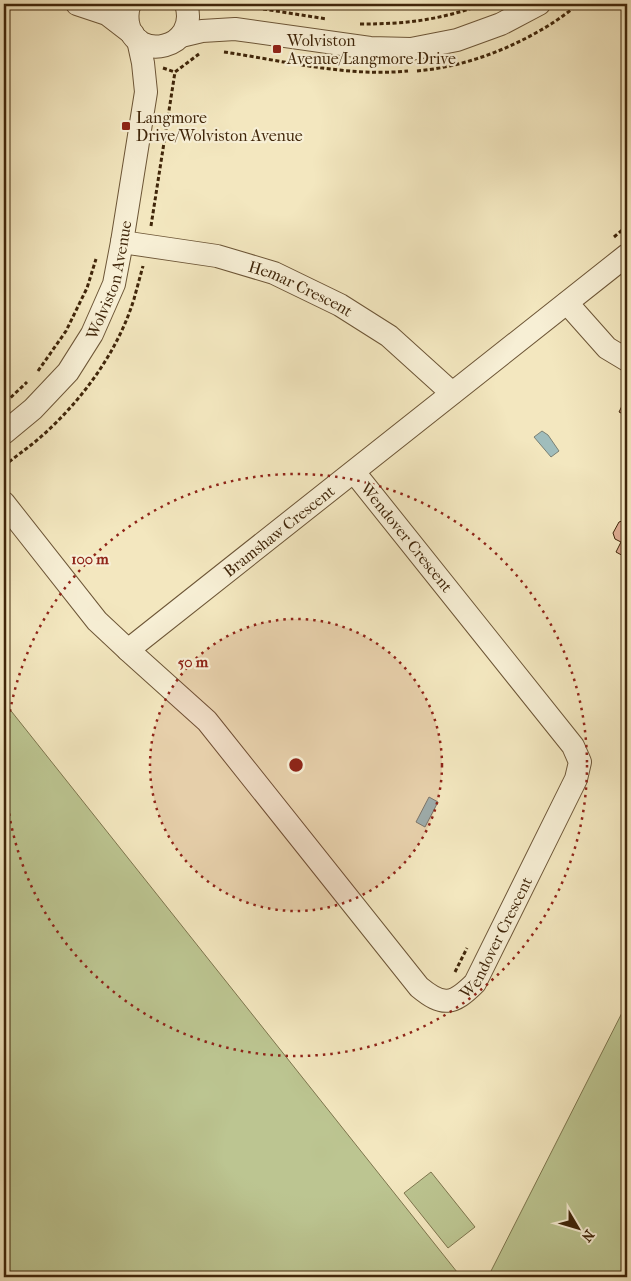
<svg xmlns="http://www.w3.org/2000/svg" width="631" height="1281" font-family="'IM FELL French Canon',serif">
<rect width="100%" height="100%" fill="#f3e7bf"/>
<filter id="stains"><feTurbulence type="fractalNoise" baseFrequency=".004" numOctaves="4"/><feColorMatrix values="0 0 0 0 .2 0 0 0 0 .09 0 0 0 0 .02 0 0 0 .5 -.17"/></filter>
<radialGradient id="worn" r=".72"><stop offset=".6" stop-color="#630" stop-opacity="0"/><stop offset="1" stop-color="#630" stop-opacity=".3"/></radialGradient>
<g fill="#bcc591" stroke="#7e764e">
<path d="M4,702L461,1277H4Z"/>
<path d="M627,1003V1277H488Z"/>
<path d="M431,1172L475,1227L448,1248L404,1193Z"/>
</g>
<g fill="#a0bdbc" stroke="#7a8175">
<path d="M542,431L548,435L559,451L551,457L534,437Z"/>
<path d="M429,797L438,802L425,827L416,822Z"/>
</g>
<g fill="#ddac92" stroke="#40260a">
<path d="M627,396V416L619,412Z"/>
<path d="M625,520L627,521V558L616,552L621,542L615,539L613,533L619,522Z"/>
</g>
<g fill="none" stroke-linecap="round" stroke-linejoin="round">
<g stroke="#6d5637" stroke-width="24">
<g id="minor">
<path d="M77,4L107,14L133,34"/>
<path d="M130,4C127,10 127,16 128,23C135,63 200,49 186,4"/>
<path d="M181,36L202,31L235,29L370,48L411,49L457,40L501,24L539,4"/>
<path id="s1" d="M122,242L217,256L274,273L340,305L389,336L452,393"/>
<path d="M567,303L607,348L627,360"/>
<path id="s2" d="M4,433L33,409L68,372L92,334L114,284L122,242L146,92L143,63L138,40"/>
<path id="s3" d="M4,503L97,621L128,650L627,255"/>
<path id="s4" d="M128,650L207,721L419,987C443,1007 453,1005 475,983L576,779L580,762L573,746L354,472"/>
</g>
</g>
<g stroke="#40260a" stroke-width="3" stroke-dasharray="4 2.5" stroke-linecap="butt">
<path d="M231,4L327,19"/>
<path d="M360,24C408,24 439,20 484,4"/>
<path d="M224,52C285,61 347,77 408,71"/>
<path d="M163,68L175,72"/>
<path d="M417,71C461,67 503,52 541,30C554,23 567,13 579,4"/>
<path d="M151,226L175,72L199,54"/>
<path d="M614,237L627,226"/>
<path d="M38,371L66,331L87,288L96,259"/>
<path d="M6,402L27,382"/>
<path d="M4,466C17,455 31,446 43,435C83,399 118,351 134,299C137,288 140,277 143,266"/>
<path d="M455,972L467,948"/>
</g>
<use href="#minor" stroke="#f7efd5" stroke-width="22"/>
</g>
<circle cx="296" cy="765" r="146" fill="#8f2418" fill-opacity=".12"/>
<g fill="none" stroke="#8f2418" stroke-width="2.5" stroke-dasharray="2.5 5">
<circle cx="296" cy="765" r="146"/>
<circle cx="296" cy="765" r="291"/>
</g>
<g fill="#8f2418" stroke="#f7efd5" stroke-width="2">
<rect x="272" y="44" width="10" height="10" rx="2.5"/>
<rect x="121" y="121" width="10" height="10" rx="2.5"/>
</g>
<g text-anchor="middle" stroke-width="4.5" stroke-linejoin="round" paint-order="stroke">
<g font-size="16" fill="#40260a" stroke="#f7efd5" text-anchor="start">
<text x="287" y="46">Wolviston<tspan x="287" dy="18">Avenue/Langmore Drive</tspan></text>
<text x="136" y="123">Langmore<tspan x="136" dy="18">Drive/Wolviston Avenue</tspan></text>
</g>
<g font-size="16" fill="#40260a" stroke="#f7efd5">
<text dy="6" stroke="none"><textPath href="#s2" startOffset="191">Wolviston Avenue</textPath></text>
<text dy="6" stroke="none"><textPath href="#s1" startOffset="186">Hemar Crescent</textPath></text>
<text dy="6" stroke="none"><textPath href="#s3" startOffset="385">Bramshaw Crescent</textPath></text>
<text transform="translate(407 537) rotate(51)" y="6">Wendover Crescent</text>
<text dy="6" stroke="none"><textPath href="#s4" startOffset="562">Wendover Crescent</textPath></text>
</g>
</g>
<circle cx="296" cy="765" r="8" fill="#8f2418" stroke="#f7efd5" stroke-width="2.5"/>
<g font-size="15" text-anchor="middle" font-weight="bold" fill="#8f2418" stroke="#f7efd5" stroke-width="4.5" stroke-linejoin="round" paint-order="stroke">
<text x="90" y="564">100 m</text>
<text x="193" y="667">50 m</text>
</g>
<rect width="631" height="1281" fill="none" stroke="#f3e7bf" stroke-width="20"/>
<rect x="5" y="5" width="621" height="1271" fill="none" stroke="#40260a" stroke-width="2.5"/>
<rect x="10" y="10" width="611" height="1261" fill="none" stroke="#40260a"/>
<g transform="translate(578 1228) rotate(128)" stroke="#f7efd5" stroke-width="4" paint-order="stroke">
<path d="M0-4L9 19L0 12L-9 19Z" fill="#40260a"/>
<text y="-8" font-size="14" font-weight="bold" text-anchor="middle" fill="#40260a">N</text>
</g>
<rect width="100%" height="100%" filter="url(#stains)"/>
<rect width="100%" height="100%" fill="url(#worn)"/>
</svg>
